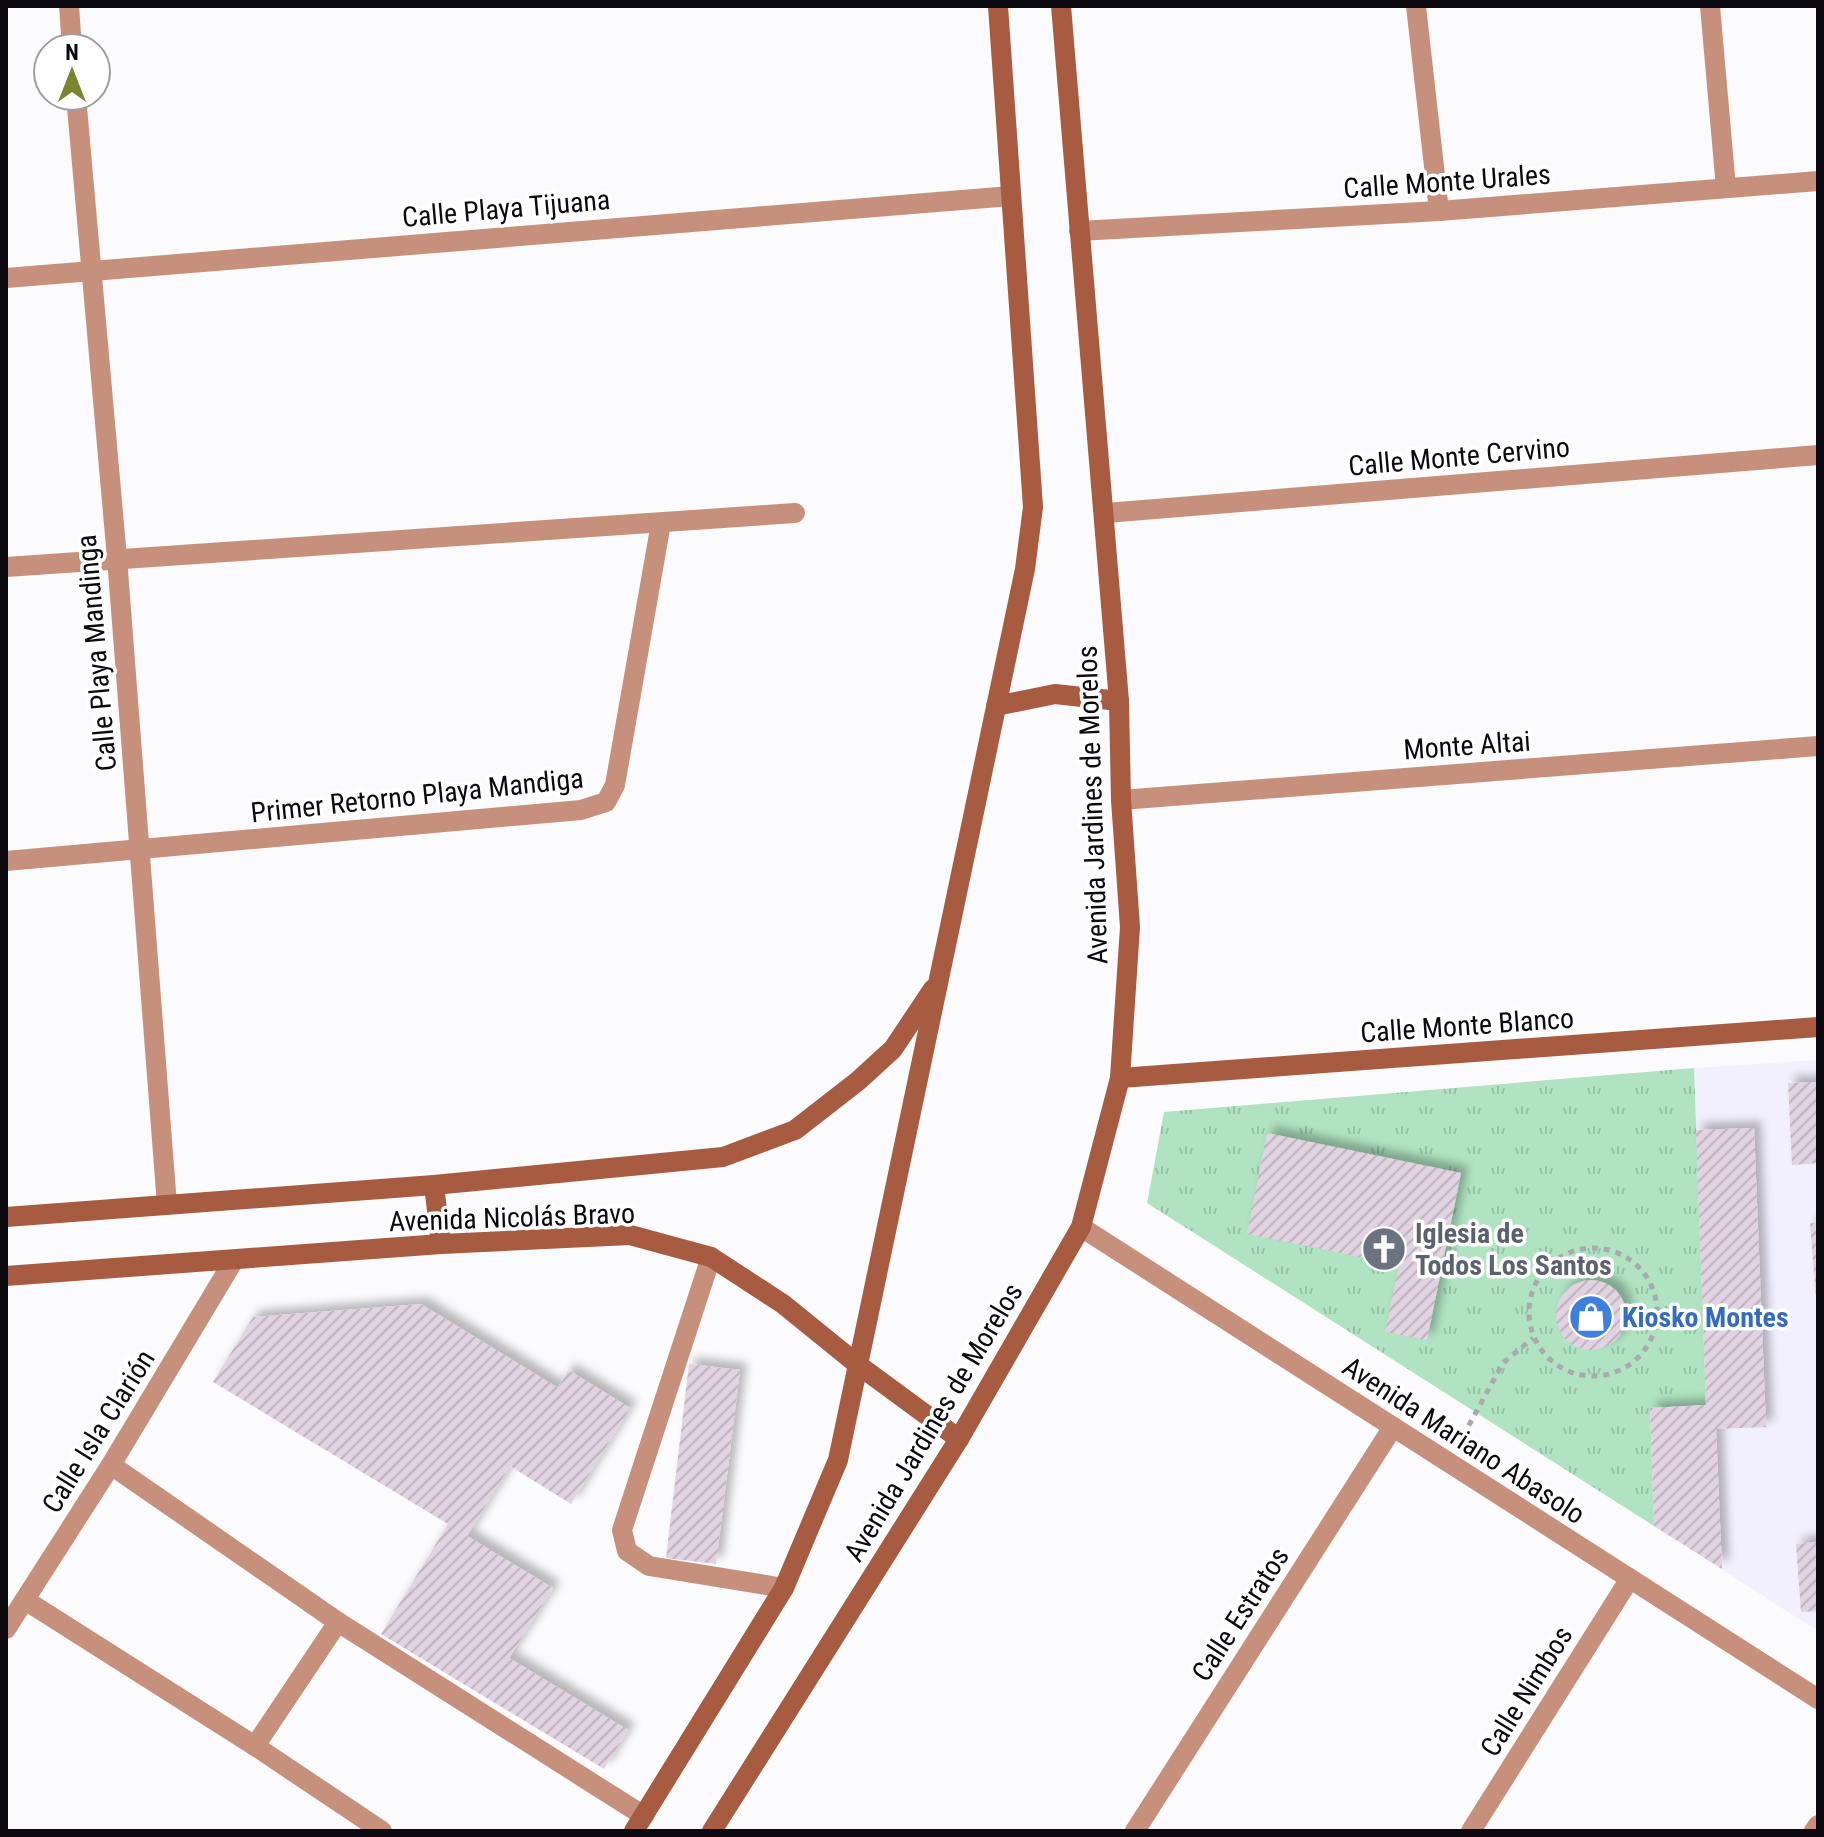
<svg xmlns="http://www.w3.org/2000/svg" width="1824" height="1837" font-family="'Roboto Condensed',sans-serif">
<defs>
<pattern id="grass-tufts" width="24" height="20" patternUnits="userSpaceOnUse" patternTransform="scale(2)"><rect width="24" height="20" fill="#afe3c1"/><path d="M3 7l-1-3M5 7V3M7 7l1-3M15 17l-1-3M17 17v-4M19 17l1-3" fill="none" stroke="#95c1a5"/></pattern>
<pattern id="building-hatch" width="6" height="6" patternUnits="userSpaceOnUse" patternTransform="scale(2)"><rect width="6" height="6" fill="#e1d3e1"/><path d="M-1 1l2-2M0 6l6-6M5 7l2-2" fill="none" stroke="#c0b4c0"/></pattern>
<filter id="shadow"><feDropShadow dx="7" dy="-7" stdDeviation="4" flood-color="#0004"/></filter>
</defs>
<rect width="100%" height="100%" fill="#fbfbfe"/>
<path fill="#f2effe" d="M1818,1060V1631L1654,1526L1650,1408L1706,1404L1694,1068Z"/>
<path fill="url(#grass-tufts)" d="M1694,1068L1706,1405L1650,1408L1654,1526L1147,1203L1164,1112Z"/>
<g fill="url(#building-hatch)" filter="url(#shadow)">
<path d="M1818,1082V1163L1792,1165L1788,1083Z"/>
<path d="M1754,1128L1766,1427L1716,1429L1722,1569L1654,1526L1650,1408L1706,1405L1696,1130Z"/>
<path d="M1267,1133L1461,1173L1427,1340L1385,1332L1399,1265L1247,1234Z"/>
<path d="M1810,1223H1818V1299H1816Z"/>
<circle cx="1591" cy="1315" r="35"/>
<path d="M421,1304L558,1388L568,1370L630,1408L571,1504L510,1466L467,1536L553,1588L509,1658L628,1730L604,1769L381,1634L448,1524L213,1382L253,1317Z"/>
<path d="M689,1364L740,1370L716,1564L666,1558Z"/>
<path d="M1818,1542V1611L1801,1612L1796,1544Z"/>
</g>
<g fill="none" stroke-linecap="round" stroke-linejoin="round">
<g stroke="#aaaaae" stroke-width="5" stroke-dasharray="6 6" stroke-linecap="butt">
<circle cx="1593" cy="1312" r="64"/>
<path d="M1463,1436L1503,1363L1533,1338"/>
</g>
<path stroke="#c6907d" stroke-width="20" d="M711,1257L622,1530L627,1551L649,1566L784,1588"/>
<g stroke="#c6907d" stroke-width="20">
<path d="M69,6L72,48"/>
<path d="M1416,6L1439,211"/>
<path d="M1710,6L1726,188"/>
<path d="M76,96L117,558L167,1205"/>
<path d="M1079,231L1439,211L1818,181"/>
<path d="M6,278L1011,196"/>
<path d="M1106,513L1818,455"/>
<path d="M6,567L795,513"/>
<path d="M1121,800L1818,746"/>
<path d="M6,861L581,810L606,802L615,785L661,523"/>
<path d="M1081,1227L1818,1699"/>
<path d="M111,1465L338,1622L644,1816"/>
<path d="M25,1600L255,1746L382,1831"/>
<path d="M6,1629L111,1465L234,1260"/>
<path d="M255,1746L338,1622"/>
<path d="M1135,1831L1393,1427"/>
<path d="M1471,1831L1629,1580"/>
<path d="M1814,1831L1818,1825"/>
</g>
<g stroke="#a75b40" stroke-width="20">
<path d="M996,706L1055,694L1119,701"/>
<path d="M1120,1078L1818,1027"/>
<path d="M434,1185L441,1244"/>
<path d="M6,1217L434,1185L723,1157L795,1130L858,1081L893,1049L933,989"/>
<path d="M6,1276L441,1244L630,1235L711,1257L783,1304L857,1364L959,1439"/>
<path d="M634,1831L784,1588L838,1460L1025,569L1033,507L998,6"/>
<path d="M712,1831L959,1439L1081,1227L1120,1078L1130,927L1121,800L1119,701L1061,6"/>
</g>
</g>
<defs>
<g id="church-disc" transform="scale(2.3)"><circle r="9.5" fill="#6b7280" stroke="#fff"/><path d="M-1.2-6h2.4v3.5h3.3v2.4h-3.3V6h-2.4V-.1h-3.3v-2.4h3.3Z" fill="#fff"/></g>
<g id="shop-disc" transform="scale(2.3)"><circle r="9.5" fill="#3f7fe0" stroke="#fff"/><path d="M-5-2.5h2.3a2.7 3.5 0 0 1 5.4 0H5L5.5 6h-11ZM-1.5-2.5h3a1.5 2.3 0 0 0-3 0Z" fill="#fff"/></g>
</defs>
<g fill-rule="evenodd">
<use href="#church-disc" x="1384" y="1249"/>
<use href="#shop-disc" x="1591" y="1317"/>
</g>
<g text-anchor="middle" stroke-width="7" stroke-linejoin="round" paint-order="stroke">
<g font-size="28" fill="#0c0a10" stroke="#fff">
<text transform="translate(1447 181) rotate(-4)" y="10">Calle Monte Urales</text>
<text transform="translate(506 208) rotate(-5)" y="10">Calle Playa Tijuana</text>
<text transform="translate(1459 456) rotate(-5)" y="10">Calle Monte Cervino</text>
<text transform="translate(96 653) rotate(-95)" y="10">Calle Playa Mandinga</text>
<text transform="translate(1467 745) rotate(-4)" y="10">Monte Altai</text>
<text transform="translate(417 795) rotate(-6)" y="10">Primer Retorno Playa Mandiga</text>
<text transform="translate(1092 805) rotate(-92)" y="10">Avenida Jardines de Morelos</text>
<text transform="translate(1467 1025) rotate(-4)" y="10">Calle Monte Blanco</text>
<text transform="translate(512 1217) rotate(-2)" y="10">Avenida Nicolás Bravo</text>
<text transform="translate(933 1422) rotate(-59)" y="10">Avenida Jardines de Morelos</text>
<text transform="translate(98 1431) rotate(-58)" y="10">Calle Isla Clarión</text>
<text transform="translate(1464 1440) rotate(33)" y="10">Avenida Mariano Abasolo</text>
<text transform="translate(1240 1614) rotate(-57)" y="10">Calle Estratos</text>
<text transform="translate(1526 1691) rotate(-58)" y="10">Calle Nimbos</text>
</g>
<g font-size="28" font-weight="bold" fill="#5b616d" stroke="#fff" text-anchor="start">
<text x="1415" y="1243">Iglesia de<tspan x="1415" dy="32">Todos Los Santos</tspan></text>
</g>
<g font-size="28" font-weight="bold" fill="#366cbe" stroke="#fff" text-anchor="start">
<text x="1622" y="1327">Kiosko Montes</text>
</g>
</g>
<rect width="1824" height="1837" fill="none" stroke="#0c0a10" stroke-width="16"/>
<g transform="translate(72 72)"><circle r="38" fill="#ffffff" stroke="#9e9d9f" stroke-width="2"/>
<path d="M0-6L14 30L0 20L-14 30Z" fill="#798533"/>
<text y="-12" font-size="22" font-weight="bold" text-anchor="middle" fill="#0c0a10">N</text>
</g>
</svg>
